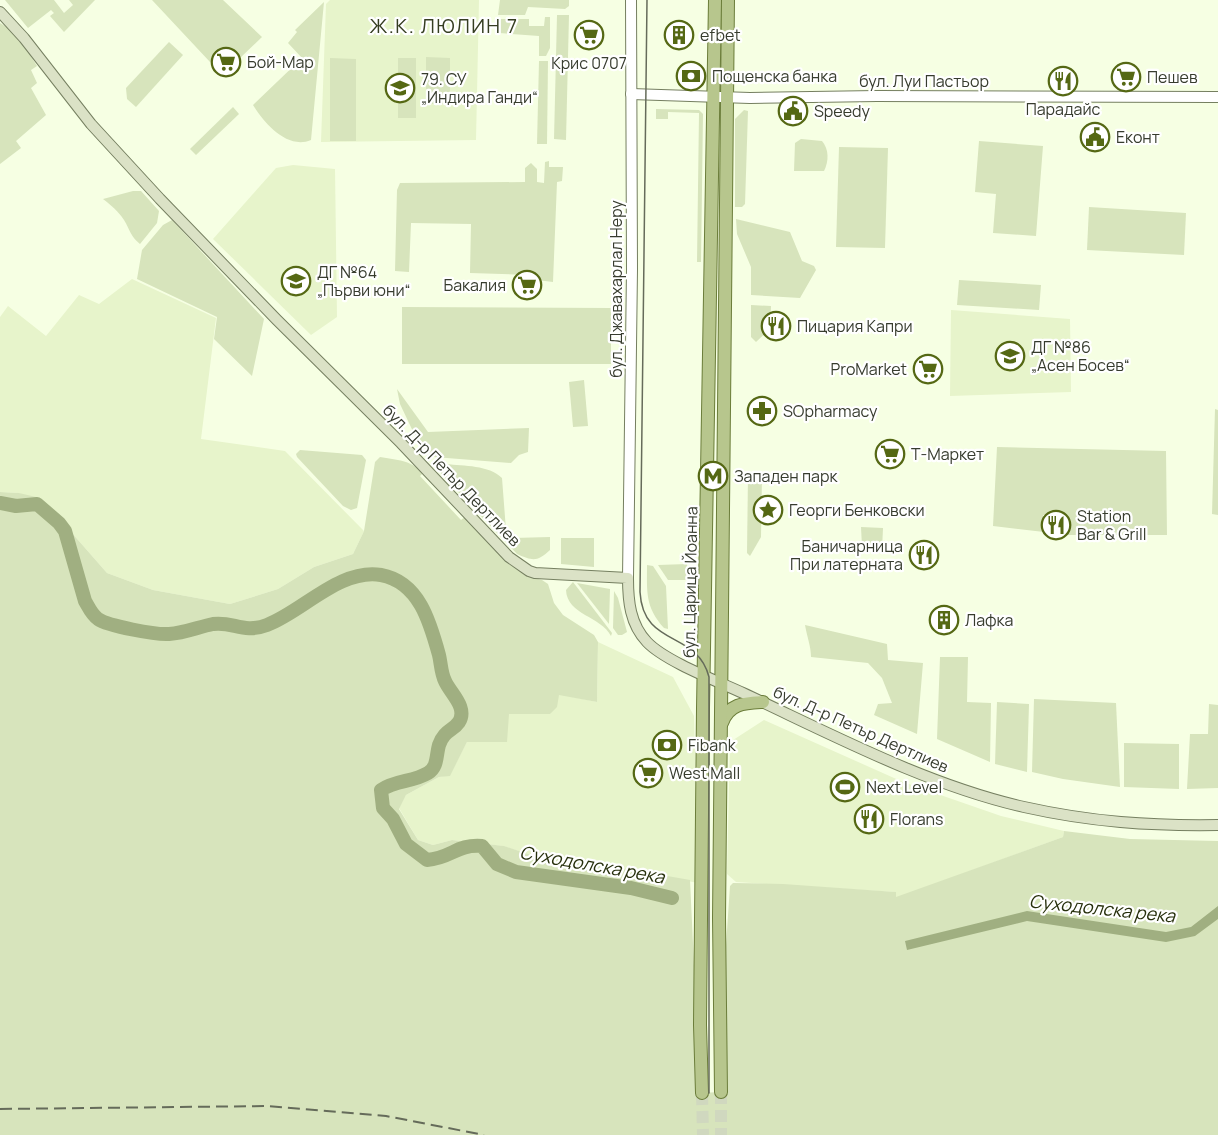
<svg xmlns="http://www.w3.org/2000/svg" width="1218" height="1135" font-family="Manrope,sans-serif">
<rect width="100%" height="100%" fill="#f6ffe3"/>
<g fill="#e7f4cb">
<path d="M330,0H479L476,140L321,142L326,4Z"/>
<path d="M293,165L335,169L337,317L311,335L213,239L276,168Z"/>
<path d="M132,279L216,318L201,439L285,451L364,531L353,554L314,567L278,589L230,604L153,590L107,573L57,516L19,493L0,492V317L8,306L46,336L79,295L99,304Z"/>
<path d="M951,310L1070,319L1071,392L950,396Z"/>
<path d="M598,642L673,677L694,716L698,883L594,863L537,857L503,846L452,840L433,845L418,840L399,808L406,795L439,777L450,775L467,742L509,714H550L559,694L597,702Z"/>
<path d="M764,720L903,782L1001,816L1064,831L1063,837L896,898L895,892L736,882L727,874L730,742Z"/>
</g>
<g fill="#d7e4bc">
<path d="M5,0H54L64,13L73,5L69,0H95L64,32L50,16L54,13L51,10L28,28Z"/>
<path d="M152,0H223L262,37L240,58L224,50L210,62Z"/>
<path d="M500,0H569V6L565,9L528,7L525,15H498Z"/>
<path d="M324,2L311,140C287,150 264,123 253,105L302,58L288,43L297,32L295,30Z"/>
<path d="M557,15H569L566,140L554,139Z"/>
<path d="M545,17H550V48L546,56H539V36L499,33L500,19H529V26H544Z"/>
<path d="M0,23C18,33 27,50 37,66L31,70L37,83L31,88L46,115L16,141L21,148L0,164Z"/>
<path d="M169,42L183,55L136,107L127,99L126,88Z"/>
<path d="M426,57L450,58V104H426Z"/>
<path d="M330,58L356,59V141H330Z"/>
<rect x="398" y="58" width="18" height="60"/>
<path d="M539,61H548L547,144H537Z"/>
<path d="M233,107L239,114L196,155L190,149Z"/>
<path d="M656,109L699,110L703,114L701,262H697L699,113L668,112V119H656Z"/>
<path d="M744,110L748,111L745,204L742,207H735V119Z"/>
<path d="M801,139L822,141C829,149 829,161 824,171H794L795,143Z"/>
<path d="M979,141L1043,146L1036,236L993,233L996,194L975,192Z"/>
<path d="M839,147L888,148L885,248L836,247Z"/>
<path d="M549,161V167H563L562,181L557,182L553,282L529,279V275L470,273L471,224L411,223L409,272L395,271L397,190L400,183L525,182V168L531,163L537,169V182L544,183L545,162Z"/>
<path d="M133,191H141L159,211L157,223L140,244C131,237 130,230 124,220C119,212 111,205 103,199Z"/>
<path d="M1089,207L1186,213L1184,255L1087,250Z"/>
<path d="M736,219L790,232L802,261L814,266L816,270L800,298L751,295V267L737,234Z"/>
<path d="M172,220L264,319L252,376L214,339L217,317L137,279L142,250L163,225Z"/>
<path d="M959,280L1041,285L1039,310L957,305Z"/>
<path d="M751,305L771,306L770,329L756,342L751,337Z"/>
<path d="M402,307L611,308V364H402Z"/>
<path d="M584,380L588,426L573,427L569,382Z"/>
<path d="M397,389L428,432L529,428L528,452L519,455L511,463L434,457L418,442L400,404Z"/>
<path d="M1215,409L1218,410V515L1212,514Z"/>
<path d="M997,447L1166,451L1167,535H1068L1066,515H1043L1044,532L993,526Z"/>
<path d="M300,450L362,455L366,460L357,508L351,510L343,506L297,457L296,454Z"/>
<path d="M380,457C397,460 411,460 423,473L420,476L461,520L465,517L505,560L526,576L542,580L548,584L554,603L563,615L594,635L598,642L597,702L559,695L557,707L550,714H509L507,742H467L450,776L439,777L406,795L399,809L418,840L433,845L452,840L504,846L537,857L594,863L690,880L700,1093L721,1092L723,989L730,886L733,883L783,884L896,892V897L1063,837L1064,831L1130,839L1218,841V1135H0V492L19,493L36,497L57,516L107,573L153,590L230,604L278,589L314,567L353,554L364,531L375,462Z"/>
<path d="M446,464C464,466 489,465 502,478L506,530L513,538L550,537V550C537,562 533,561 517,554L441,474V468Z"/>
<path d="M748,475H762L761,537L750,556L747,553Z"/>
<path d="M861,527L883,528L882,550L862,547Z"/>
<path d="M561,538H594V567L561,564Z"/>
<path d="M687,564L688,580H668L658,565Z"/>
<path d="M647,565L653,566L666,586L668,629L664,628C645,607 647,592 647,565Z"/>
<path d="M573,582L612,633L611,636C601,616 567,615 566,590Z"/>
<path d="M577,583L610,589L609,624Z"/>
<path d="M614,591L618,598L627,632L622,635H618L613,628Z"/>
<path d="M805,625L887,644L888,660L923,663L917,734L874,715L878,704L892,703L882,678L868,663L811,657C811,646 807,637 805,625Z"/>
<path d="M940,657H968L967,702L991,703L990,762L937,739Z"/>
<path d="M1034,699L1116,703L1120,787L1063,779L1032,772Z"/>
<path d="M997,702L1029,704L1027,772L995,764Z"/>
<path d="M1209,704L1218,705V788L1187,789L1190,734H1208Z"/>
<path d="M1124,743L1179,744V789L1124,787Z"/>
</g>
<path fill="#a0af81" d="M1218,906V919L1195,936L1166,942L1027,921L907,950L905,941L1027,911L1166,932L1191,927Z"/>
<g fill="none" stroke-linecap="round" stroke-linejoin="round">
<path stroke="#a0af81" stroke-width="14" d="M0,503L16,506L37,504L59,523L65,531L85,601C89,608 92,615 98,619C108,626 156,635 169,634C185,633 198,627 213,624C233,621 243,634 267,625C302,612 340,568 381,575C419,582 430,622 439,655C441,663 441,673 445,681C450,693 468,707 459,722C453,731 444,730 439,745C436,755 438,767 428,773C413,782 396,780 381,790L383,808L393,819L406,844L427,860C452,858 456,844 482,846L497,864L516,872L631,888L672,898"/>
<g stroke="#d0d8bf" stroke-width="12" stroke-dasharray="12 6" stroke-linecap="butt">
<path d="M721,1092V1135"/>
<path d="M702,1093L703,1135"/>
</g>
<g stroke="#757f60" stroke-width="12">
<g id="tertiary">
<path d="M631,94L750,98L877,96L1218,97"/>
<path d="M628,578L632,269L631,0"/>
</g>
</g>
<g stroke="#757f60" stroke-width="12">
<path id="secondary" d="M0,12L24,38L91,124L160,199L277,320L401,443L509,557L529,571L535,573L628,578C628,601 630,624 647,642C665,661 717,681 743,693C833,735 927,785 1024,807C1091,822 1150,826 1218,825"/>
</g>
<g stroke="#6b7d3a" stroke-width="14">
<g id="primary">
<path d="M722,723C729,703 745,703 763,702"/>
<path d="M721,1092L719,918L728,0"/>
<path d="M702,1093L700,1025L703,708L715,0"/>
</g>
</g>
<use href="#tertiary" stroke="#fff" stroke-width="10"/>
<use href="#secondary" stroke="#dbe2c6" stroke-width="10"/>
<use href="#primary" stroke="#b7c68d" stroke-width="12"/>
<path stroke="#656b5a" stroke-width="1.5" d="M647,0L640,592C643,648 697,630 709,677V1093"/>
<path stroke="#656b5a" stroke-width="2" stroke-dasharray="12 6" stroke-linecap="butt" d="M0,1109L268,1106L386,1116L484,1135"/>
</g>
<defs>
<g id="supermarket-ring" transform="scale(1.5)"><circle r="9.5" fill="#fff" stroke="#556814" stroke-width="1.5"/><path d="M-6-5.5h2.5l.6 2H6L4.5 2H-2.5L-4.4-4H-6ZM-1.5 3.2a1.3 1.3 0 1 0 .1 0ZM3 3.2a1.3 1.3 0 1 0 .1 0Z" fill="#556814"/></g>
<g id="building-ring" transform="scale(1.5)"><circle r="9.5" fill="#fff" stroke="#556814" stroke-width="1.5"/><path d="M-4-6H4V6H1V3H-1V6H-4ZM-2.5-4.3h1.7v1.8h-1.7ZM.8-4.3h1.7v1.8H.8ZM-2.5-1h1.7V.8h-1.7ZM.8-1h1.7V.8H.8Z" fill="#556814"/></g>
<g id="bank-ring" transform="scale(1.5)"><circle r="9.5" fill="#fff" stroke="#556814" stroke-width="1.5"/><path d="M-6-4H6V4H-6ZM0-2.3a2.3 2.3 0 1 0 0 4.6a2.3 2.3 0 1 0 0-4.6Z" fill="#556814"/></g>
<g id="restaurant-ring" transform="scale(1.5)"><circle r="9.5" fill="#fff" stroke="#556814" stroke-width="1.5"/><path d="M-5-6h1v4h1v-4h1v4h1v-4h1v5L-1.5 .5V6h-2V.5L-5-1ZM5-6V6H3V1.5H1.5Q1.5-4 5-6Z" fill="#556814"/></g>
<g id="school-ring" transform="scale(1.5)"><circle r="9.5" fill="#fff" stroke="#556814" stroke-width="1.5"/><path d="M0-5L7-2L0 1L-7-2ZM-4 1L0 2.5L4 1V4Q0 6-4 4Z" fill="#556814"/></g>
<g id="civic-ring" transform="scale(1.5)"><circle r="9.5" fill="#fff" stroke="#556814" stroke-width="1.5"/><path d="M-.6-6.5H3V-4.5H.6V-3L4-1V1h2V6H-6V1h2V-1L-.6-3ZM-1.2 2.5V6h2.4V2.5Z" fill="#556814"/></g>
<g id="pharmacy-ring" transform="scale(1.5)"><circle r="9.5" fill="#fff" stroke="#556814" stroke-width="1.5"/><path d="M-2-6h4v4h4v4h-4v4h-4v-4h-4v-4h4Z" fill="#556814"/></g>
<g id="metro-ring" transform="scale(1.5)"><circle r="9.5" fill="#fff" stroke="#556814" stroke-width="1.5"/><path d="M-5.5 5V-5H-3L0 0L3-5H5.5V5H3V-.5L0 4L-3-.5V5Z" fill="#556814"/></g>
<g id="sight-ring" transform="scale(1.5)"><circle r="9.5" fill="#fff" stroke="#556814" stroke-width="1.5"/><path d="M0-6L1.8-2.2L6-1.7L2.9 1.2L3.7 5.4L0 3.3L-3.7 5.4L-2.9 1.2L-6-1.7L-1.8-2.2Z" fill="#556814"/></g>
<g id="stadium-ring" transform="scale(1.5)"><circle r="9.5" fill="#fff" stroke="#556814" stroke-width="1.5"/><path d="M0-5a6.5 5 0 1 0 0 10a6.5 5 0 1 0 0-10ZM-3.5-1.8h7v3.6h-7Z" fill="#556814"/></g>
</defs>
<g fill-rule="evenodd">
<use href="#supermarket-ring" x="589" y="35"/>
<use href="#building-ring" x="679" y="35"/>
<use href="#supermarket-ring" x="226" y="62"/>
<use href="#bank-ring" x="691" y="76"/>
<use href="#supermarket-ring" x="1126" y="77"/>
<use href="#restaurant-ring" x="1063" y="81"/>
<use href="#school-ring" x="400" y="88"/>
<use href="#civic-ring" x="793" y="111"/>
<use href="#civic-ring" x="1095" y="137"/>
<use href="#school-ring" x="296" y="281"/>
<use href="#supermarket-ring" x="527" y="285"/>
<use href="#restaurant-ring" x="776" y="326"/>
<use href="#school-ring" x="1010" y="356"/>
<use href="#supermarket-ring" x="928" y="369"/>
<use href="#pharmacy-ring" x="762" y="411"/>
<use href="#supermarket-ring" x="890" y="454"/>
<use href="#metro-ring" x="713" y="476"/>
<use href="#sight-ring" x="768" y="510"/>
<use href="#restaurant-ring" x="1056" y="525"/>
<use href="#restaurant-ring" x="924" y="555"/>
<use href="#building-ring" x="944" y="620"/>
<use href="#bank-ring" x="667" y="745"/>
<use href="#supermarket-ring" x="648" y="773"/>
<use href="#stadium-ring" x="845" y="787"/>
<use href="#restaurant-ring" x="869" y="819"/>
</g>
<g text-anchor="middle" stroke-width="4.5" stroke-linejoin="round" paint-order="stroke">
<g font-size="16" fill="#373c2e" stroke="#fff" text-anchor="start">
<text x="700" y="41">efbet</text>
<text x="247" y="68">Бой-Мар</text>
<text x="589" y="69" text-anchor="middle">Крис 0707</text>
<text x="712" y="82">Пощенска банка</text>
<text x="1147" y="83">Пешев</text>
<text x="421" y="85">79. СУ<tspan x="421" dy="18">„Индира Ганди“</tspan></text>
<text x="1063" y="115" text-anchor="middle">Парадайс</text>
<text x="814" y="117">Speedy</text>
<text x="1116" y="143">Еконт</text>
<text x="317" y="278">ДГ №64<tspan x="317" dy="18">„Първи юни“</tspan></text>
<text x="506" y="291" text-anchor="end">Бакалия</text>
<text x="797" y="332">Пицария Капри</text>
<text x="1031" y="353">ДГ №86<tspan x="1031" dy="18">„Асен Босев“</tspan></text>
<text x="907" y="375" text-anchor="end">ProMarket</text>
<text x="783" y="417">SOpharmacy</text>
<text x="911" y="460">Т-Маркет</text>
<text x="734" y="482">Западен парк</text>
<text x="789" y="516">Георги Бенковски</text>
<text x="1077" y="522">Station<tspan x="1077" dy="18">Bar &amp; Grill</tspan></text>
<text x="903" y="552" text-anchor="end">Баничарница<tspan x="903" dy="18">При латерната</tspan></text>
<text x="965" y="626">Лафка</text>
<text x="688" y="751">Fibank</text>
<text x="669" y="779">West Mall</text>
<text x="866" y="793">Next Level</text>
<text x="890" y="825">Florans</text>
</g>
<g font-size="16" fill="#373c2e" stroke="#fff">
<text x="924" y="87">бул. Луи Пастьор</text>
<text transform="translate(616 289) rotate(-90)" y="6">бул. Джавахарлал Неру</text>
<text transform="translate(452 475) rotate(46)" y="6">бул. Д-р Петър Дертлиев</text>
<text transform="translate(690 582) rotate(-89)" y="6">бул. Царица Йоанна</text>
<text transform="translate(861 729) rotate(24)" y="6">бул. Д-р Петър Дертлиев</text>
</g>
<g font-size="18" font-style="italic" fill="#262f0b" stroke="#fff">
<text transform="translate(592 865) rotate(10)" y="6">Суходолска река</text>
<text transform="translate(1102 909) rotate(6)" y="6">Суходолска река</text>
</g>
<g font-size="20" letter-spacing="1.5" fill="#363e22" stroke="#fff">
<text x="444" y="33">Ж.К. ЛЮЛИН 7</text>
</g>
</g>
</svg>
